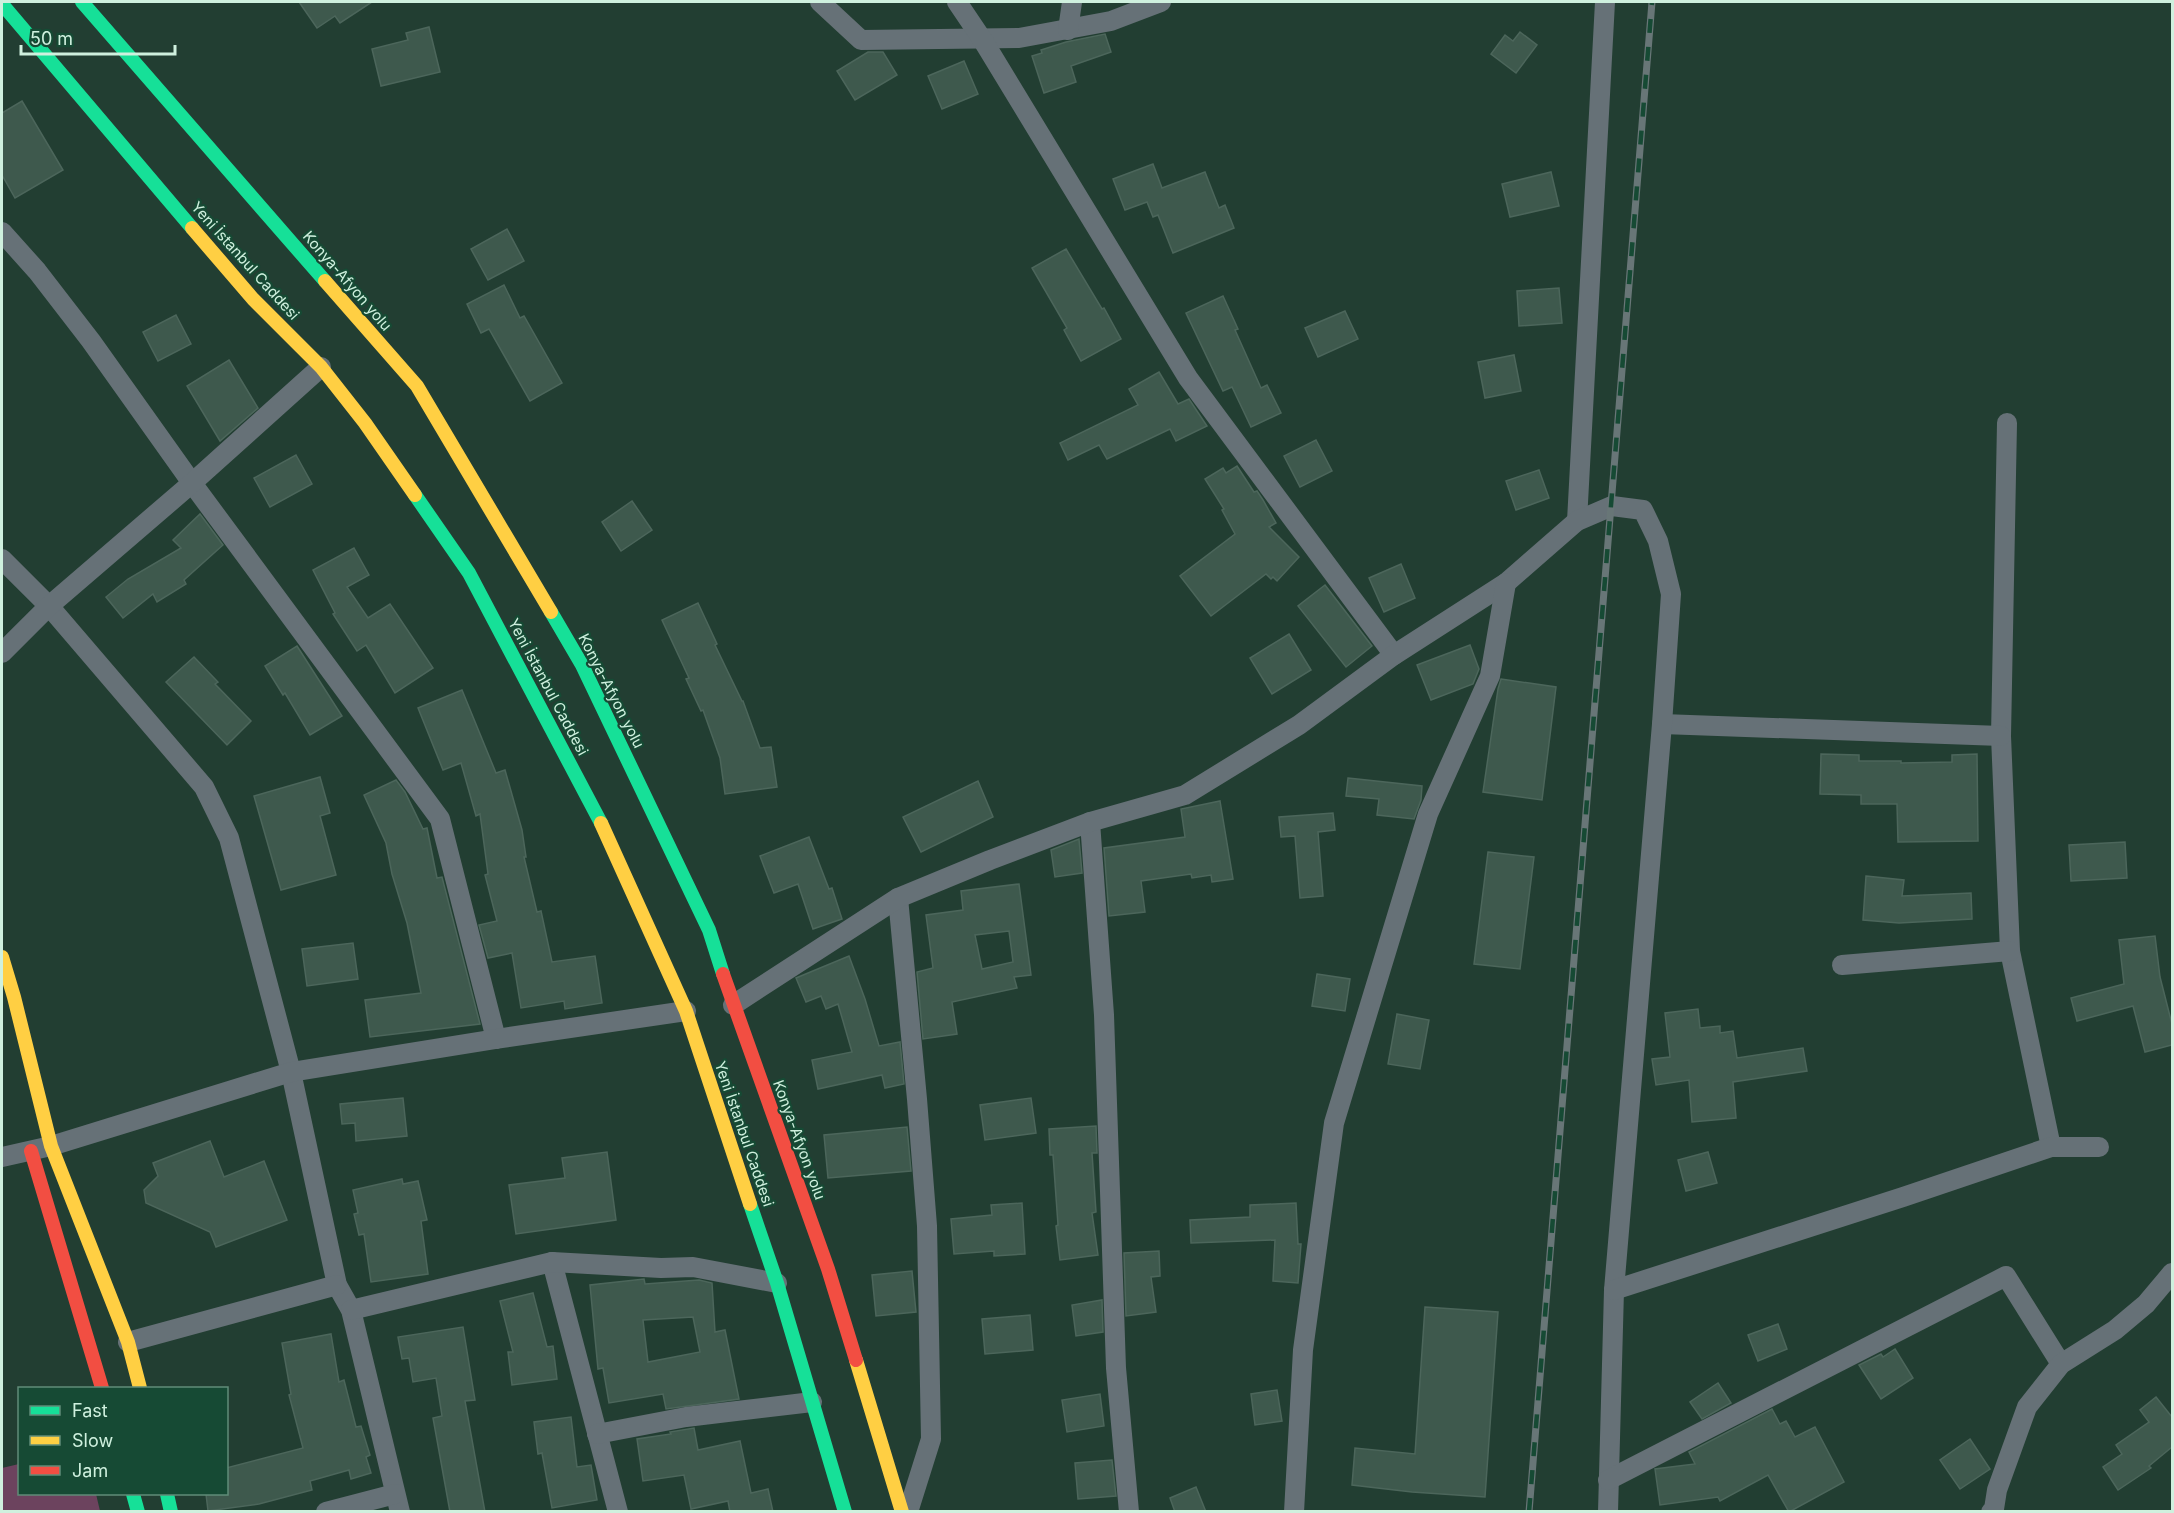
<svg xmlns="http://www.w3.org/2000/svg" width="2174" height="1513" font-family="Inter,sans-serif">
<rect width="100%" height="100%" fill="#223e32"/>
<path fill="#6c435e" d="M19,1464L20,1494H96L100,1511H2V1468Z"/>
<g fill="#3e594d" stroke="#4c665b" stroke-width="1.5" fill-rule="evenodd">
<path d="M299,2H372L340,23L335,16L317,28Z"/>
<path d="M429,27L440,72L381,86L372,49L408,40L406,33Z"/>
<path d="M1520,32L1537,45L1516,73L1491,54L1505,35L1513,41Z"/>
<path d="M1105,34L1111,52L1071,66L1076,82L1044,93L1032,56L1042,53L1041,50L1066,42Z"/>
<path d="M868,52H883L897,75L855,100L837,71Z"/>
<path d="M964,61L978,94L942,109L928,76Z"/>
<path d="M22,101L63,170L15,198L2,175V113Z"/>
<path d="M1153,164L1162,188L1205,172L1219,208L1225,205L1234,228L1173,253L1158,215L1153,217L1147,202L1125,210L1113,179Z"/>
<path d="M1551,172L1559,206L1510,217L1502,184Z"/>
<path d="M507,229L524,261L488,280L471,249Z"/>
<path d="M1066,249L1102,309L1104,308L1121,339L1081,361L1064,330L1067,328L1032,268Z"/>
<path d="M504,285L520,318L524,316L562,383L530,401L489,329L481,333L467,304Z"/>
<path d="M1559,288L1562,323L1519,326L1517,291Z"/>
<path d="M1223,296L1238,329L1235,330L1261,388L1267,385L1281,413L1251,427L1232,387L1223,391L1186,313Z"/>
<path d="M1345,311L1358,339L1318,357L1305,328Z"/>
<path d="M176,315L191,344L158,361L143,332Z"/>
<path d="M1514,355L1521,391L1485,398L1478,362Z"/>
<path d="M229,360L258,408L220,441L187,386Z"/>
<path d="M1159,372L1178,404L1189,399L1207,426L1176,441L1170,429L1107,459L1099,445L1068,460L1060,443L1138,405L1129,389Z"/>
<path d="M1316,440L1332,471L1300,487L1284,456Z"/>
<path d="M296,455L312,484L270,507L254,478Z"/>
<path d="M1237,466L1254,492L1257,491L1263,500L1276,523L1269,527L1299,557L1277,581L1273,577L1271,579L1266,574L1211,616L1180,576L1235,534L1222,510L1224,509L1205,479L1223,468L1226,473Z"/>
<path d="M1539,470L1549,498L1516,510L1506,481Z"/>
<path d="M632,501L652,530L621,551L602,522Z"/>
<path d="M200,514L223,545L184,580L186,584L157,602L153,594L123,618L106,597L128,579L181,548L173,540Z"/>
<path d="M354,548L369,575L347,587L368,618L390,604L433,668L395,693L366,645L357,651L333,614L335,613L313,570Z"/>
<path d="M1401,564L1415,598L1384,612L1369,578Z"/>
<path d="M1325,585L1372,646L1346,667L1298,606Z"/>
<path d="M698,603L717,644L715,645L742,701H743L760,748L771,747L777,787L725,794L720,758L703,710L701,711L686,679L689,678L662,620Z"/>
<path d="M1289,634L1311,670L1272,694L1250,658Z"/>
<path d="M1470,645L1479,669L1473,684L1431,700L1417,665Z"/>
<path d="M297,646L342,716L310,735L285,693L283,695L265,666Z"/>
<path d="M194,657L218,682L215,684L251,721L227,745L166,682Z"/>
<path d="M1501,679L1556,687L1542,800L1483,792L1498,689Z"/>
<path d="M462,690L496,773L505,770L522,830L526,857H524L537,912L541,911L552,962L595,956L602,1003L565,1009L564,1001L521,1008L512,953L488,958L479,925L497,921L485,875L488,874L480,814L476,816L461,763L443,770L418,708Z"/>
<path d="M1821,754L1859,755V761H1901V763L1952,762V755L1977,754L1978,841L1898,842L1897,804H1861V795L1820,794Z"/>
<path d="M320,777L330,813L320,816L336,875L281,890L254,796Z"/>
<path d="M1348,778L1422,786L1421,800L1414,819L1377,815L1379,799L1346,796Z"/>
<path d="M396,780L405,792L423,829L427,828L437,878L442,877L480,1024L370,1037L365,1000L421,993L407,923L392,874L386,843L364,795Z"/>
<path d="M978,781L993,817L921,852L903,817Z"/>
<path d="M1220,801L1233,879L1212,882L1211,875L1192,878L1191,874L1141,881L1145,912L1109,916L1104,848L1185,837L1181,809Z"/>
<path d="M1333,813L1335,830L1318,832L1323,896L1300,898L1295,836L1281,837L1279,817Z"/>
<path d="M809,837L829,889L832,888L842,919L813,929L798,884L774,893L760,856Z"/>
<path d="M1079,839L1082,873L1055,877L1051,850Z"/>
<path d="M2125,842L2127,878L2071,881L2069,845Z"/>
<path d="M1488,852L1534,857L1520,969L1474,964Z"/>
<path d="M1866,876L1904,880L1902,896L1971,893L1972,919L1899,923L1863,920Z"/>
<path d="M1019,884L1031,975L1014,977L1017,988L952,1002L957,1034L923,1039L917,972L933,968L926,915L963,910L961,891ZM1009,931L1013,962L982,969L975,935Z"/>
<path d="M2155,936L2160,977L2172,1024V1045L2145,1052L2133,1006L2077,1021L2071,998L2124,984L2119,940Z"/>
<path d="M353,943L358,979L307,986L302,949Z"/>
<path d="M849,956L865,999L879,1046L900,1042L904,1084L885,1088L882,1075L818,1089L812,1060L852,1052L838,1004L826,1009L821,996L806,1002L796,978Z"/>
<path d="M1317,974L1350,979L1345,1011L1312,1006Z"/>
<path d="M1698,1009L1700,1028L1720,1026V1033L1733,1031L1737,1058L1803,1048L1807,1071L1733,1082L1736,1118L1692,1122L1689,1080L1656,1085L1652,1059L1670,1057L1665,1013Z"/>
<path d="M1397,1014L1429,1020L1420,1069L1388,1064Z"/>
<path d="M403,1098L407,1136L356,1141L355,1123L342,1124L340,1104Z"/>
<path d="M1031,1098L1036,1133L985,1140L980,1105Z"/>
<path d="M1096,1126L1097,1153H1092L1096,1212L1092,1213L1098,1255L1060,1260L1056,1226L1058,1225L1053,1155H1050L1049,1129Z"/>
<path d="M907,1127L911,1171L828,1178L824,1135Z"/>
<path d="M210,1141L224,1177L264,1161L287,1220L216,1247L210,1232L146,1203L144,1190L158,1176L153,1163Z"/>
<path d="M607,1152L616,1220L516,1234L509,1185L565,1178L562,1158Z"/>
<path d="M1708,1152L1717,1183L1686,1191L1678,1160Z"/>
<path d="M402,1179L403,1184L418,1181L427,1220L421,1221L428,1274L371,1282L364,1234L359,1235L354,1214L358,1213L353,1190Z"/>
<path d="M1022,1203L1025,1254L994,1256V1251L954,1254L951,1219L992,1215L991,1205Z"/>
<path d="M1296,1203L1298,1244H1301L1298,1283L1273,1281L1275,1240L1191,1243L1190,1220L1250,1217V1205Z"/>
<path d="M1159,1251L1160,1276L1151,1277L1156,1312L1126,1316L1124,1253Z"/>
<path d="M912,1271L916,1312L876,1316L872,1275Z"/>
<path d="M644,1279L645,1284L699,1280L712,1283L715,1332L725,1330L739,1399L666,1409L663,1394L609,1403L603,1368L598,1369L590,1285ZM693,1317L700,1352L648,1362L643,1320Z"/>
<path d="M533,1293L547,1347L553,1346L557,1379L512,1385L508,1352H513L500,1301Z"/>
<path d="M1102,1300L1103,1332L1076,1336L1072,1305Z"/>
<path d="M1425,1307L1498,1312L1485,1497L1412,1492L1352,1485L1355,1448L1415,1454Z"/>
<path d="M1030,1315L1033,1350L985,1354L982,1319Z"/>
<path d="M1778,1324L1787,1349L1758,1361L1748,1335Z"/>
<path d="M463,1327L475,1400L465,1401L485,1512H450L433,1418L442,1416L436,1378L413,1382L409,1358L402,1359L398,1337Z"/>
<path d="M331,1334L339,1382L344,1380L356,1427L361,1426L370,1455L366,1457L371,1473L351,1479L349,1470L310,1481L312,1490L259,1504L208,1511L206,1494H226V1468L303,1448L289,1395L291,1394L282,1343Z"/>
<path d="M1895,1349L1913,1378L1881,1399L1859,1365L1881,1354L1883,1357Z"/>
<path d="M1718,1383L1731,1403L1702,1419L1690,1402Z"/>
<path d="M1277,1390L1282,1421L1255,1425L1251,1394Z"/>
<path d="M1100,1394L1104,1426L1067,1432L1062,1400Z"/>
<path d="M2156,1397L2172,1417V1447L2149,1466L2151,1468L2118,1490L2103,1467L2122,1454L2116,1445L2149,1422L2140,1410Z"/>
<path d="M1772,1409L1780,1424L1786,1421L1795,1437L1815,1427L1844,1482L1789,1512L1768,1475L1720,1501L1718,1497L1660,1505L1655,1469L1695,1464L1689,1452Z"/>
<path d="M571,1417L577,1467L591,1465L597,1500L552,1508L542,1453L538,1454L534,1422Z"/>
<path d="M694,1428L698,1450L740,1441L751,1493L768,1489L773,1512H730L728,1501L691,1509L684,1475L643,1481L637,1439L671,1434L670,1432Z"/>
<path d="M1970,1439L1990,1469L1960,1489L1940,1460Z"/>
<path d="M1112,1460L1116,1496L1078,1499L1075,1463Z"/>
<path d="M1196,1487L1206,1512H1175L1170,1498Z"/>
</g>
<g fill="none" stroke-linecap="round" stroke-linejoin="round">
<g stroke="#667177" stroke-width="20">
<path d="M820,2L861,40L1019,38L1111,21L1161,2"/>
<path d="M957,2L982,39L1188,378L1394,655"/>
<path d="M1068,30L1072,2"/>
<path d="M2,232L37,271L91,341L192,483L440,819L496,1039"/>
<path d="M2007,423L2001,736L2010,951L2051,1147"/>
<path d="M1577,521L1605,2"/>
<path d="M2,559L49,606L204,787L229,838L291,1072L337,1285L351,1310L400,1512"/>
<path d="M2,653L49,606L192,483L321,367"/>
<path d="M1662,724L2001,736"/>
<path d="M1090,822L1104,1015L1116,1368L1129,1512"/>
<path d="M898,898L917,1099L927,1226L931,1439L908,1512"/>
<path d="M1842,965L2010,951"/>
<path d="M733,1005L898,898L990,860L1090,822L1185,795L1299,725L1394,655L1506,583L1577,521L1612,506L1643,510L1658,541L1671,594L1662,724L1614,1290L1608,1512"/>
<path d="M2,1157L51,1146L291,1072L496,1039L686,1011"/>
<path d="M552,1262L618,1512"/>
<path d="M1614,1290L1903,1197L2051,1147H2099"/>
<path d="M351,1310L552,1262L661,1268L693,1267L777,1283"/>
<path d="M128,1342L337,1285"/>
<path d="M597,1434L686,1417L812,1402"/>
<path d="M1608,1480L2006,1276L2061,1364"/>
<path d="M326,1512L395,1494"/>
<path d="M1294,1512L1303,1350L1334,1123L1428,814L1490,676L1506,583"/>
<path d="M1991,1512L1994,1509L1997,1490L2027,1407L2061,1364L2115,1330L2146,1304L2172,1273"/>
</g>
<g stroke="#16e098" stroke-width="14">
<path d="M82,2L325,281"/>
<path d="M2,4L192,228"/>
<path d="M415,495L469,573L601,823"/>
<path d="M551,612L582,665L709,930L723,974"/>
<path d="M750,1204L777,1283L845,1512"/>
<path d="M133,1494L138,1512"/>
<path d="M167,1494L171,1512"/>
</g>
<g stroke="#ffcf43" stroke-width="14">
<path d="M192,228L253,299L321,367L365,423L415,495"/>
<path d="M325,281L417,386L551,612"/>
<path d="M601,823L686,1011L750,1204"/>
<path d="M2,957L14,997L51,1146L128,1342L140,1388"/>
<path d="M856,1360L902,1512"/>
</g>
<g stroke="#f24e42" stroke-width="14">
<path d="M723,974L828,1269L856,1360"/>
<path d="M31,1151L102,1388"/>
</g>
<g stroke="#687677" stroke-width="7">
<path id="rail" d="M1529,1512L1652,2"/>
</g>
<use href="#rail" stroke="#164a34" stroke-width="4.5" stroke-dasharray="14" stroke-linecap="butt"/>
</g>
<g text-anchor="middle" stroke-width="4.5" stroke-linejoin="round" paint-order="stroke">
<g font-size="15" fill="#cff0de" stroke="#164a34">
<text transform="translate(245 261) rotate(48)" y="5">Yeni İstanbul Caddesi</text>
<text transform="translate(347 281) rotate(49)" y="5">Konya-Afyon yolu</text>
<text transform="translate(548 687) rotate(62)" y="5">Yeni İstanbul Caddesi</text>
<text transform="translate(611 691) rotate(63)" y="5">Konya-Afyon yolu</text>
<text transform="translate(744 1134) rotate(71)" y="5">Yeni İstanbul Caddesi</text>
<text transform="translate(799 1140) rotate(70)" y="5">Konya-Afyon yolu</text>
</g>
</g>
<rect width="2174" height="1513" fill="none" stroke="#cff0de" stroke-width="6"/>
<rect x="18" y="1387" width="210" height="108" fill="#164a34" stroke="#608c78" stroke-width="1.5"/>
<rect x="30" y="1406" width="30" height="9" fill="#16e098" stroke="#608c78" stroke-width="1.5"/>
<text x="72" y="1417" font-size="18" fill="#cff0de">Fast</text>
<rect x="30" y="1436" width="30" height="9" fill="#ffcf43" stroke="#608c78" stroke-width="1.5"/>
<text x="72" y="1447" font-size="18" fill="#cff0de">Slow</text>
<rect x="30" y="1466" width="30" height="9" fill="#f24e42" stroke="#608c78" stroke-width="1.5"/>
<text x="72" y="1477" font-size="18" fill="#cff0de">Jam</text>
<path d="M21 45v9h154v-9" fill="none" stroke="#cff0de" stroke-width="3"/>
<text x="30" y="45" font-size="18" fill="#cff0de" stroke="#164a34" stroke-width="4.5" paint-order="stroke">50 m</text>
</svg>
